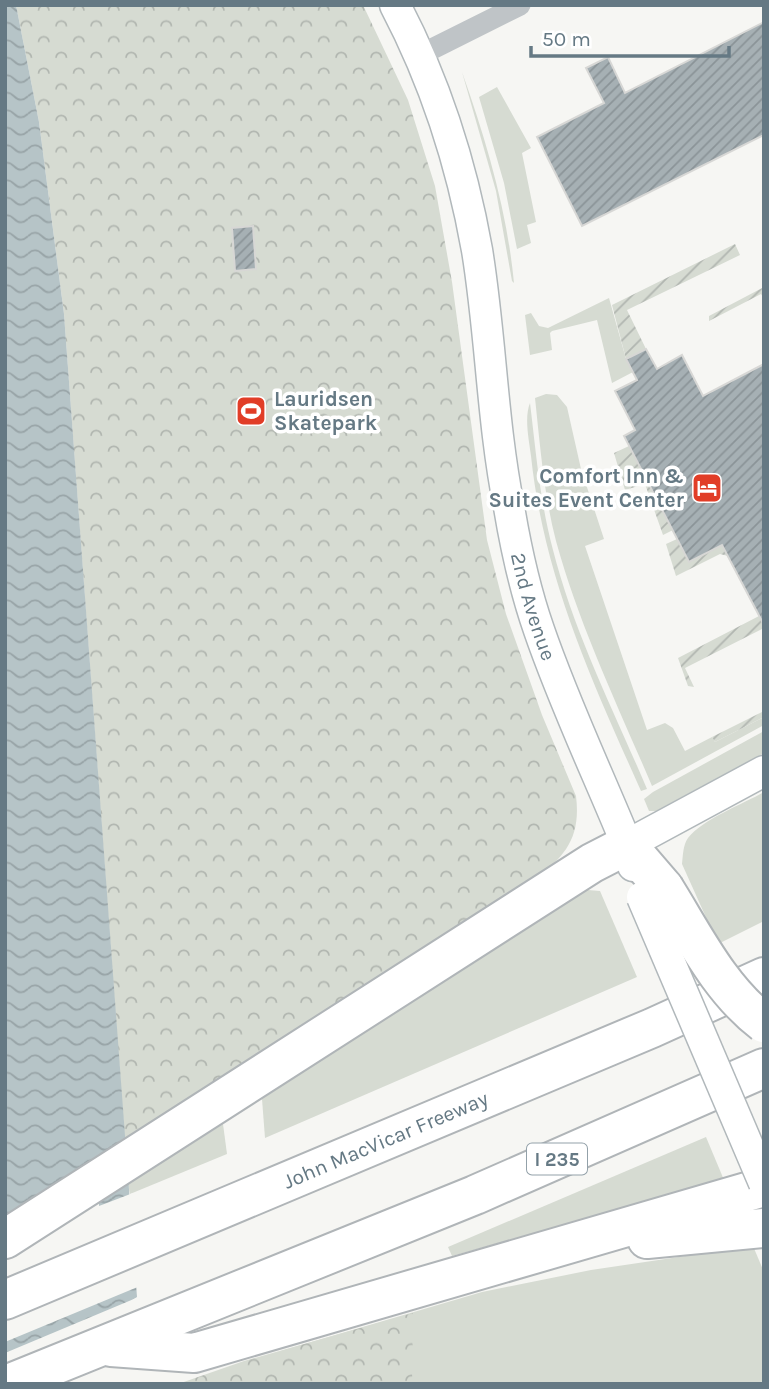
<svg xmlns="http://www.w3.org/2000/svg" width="769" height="1389" font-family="Karla,sans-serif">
<defs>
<pattern id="forest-crowns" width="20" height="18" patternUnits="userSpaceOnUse" patternTransform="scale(1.75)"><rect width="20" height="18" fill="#d6dbd2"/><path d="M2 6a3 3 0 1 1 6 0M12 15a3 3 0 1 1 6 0" fill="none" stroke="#b1b6b0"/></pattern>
<pattern id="garden-furrows" width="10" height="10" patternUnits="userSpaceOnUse" patternTransform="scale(1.75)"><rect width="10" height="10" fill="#d6dbd2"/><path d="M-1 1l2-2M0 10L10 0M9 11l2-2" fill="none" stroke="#b1b6b0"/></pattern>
<pattern id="water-waves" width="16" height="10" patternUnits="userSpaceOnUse" patternTransform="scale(1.75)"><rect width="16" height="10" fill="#b6c4c7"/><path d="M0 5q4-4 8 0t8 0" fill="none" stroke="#98a4a7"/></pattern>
<pattern id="building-hatch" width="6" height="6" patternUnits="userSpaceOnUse" patternTransform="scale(1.75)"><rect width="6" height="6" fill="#a6b0b4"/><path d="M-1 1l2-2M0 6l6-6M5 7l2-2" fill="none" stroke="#8b9498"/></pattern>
</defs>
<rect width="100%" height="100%" fill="#f6f6f3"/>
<g fill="#d6dbd2">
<path d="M462,72C486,140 507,210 514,283L512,281L496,191Z"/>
<path d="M497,87L531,148L522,153L536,222L527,225L531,243L517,249L504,183L479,97Z"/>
<path d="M609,298L626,359L633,372L612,383L597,320L552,331L550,333L552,350L530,355L525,315L531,313L539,326L548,328Z"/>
<path d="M546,394L557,395L567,407L581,469L604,539L585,546L647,730L665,723L673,728L685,751L712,737L715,742L764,717V725L652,786C618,706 579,625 556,541C544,495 540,445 535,398Z"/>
<path d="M530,403C536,452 540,502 553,550C574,633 614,711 647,789L641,791C592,681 544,578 531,456C529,440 524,418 530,403Z"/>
<path d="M764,731V753L656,811H649L644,799L653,792Z"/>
<path d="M764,792V921L718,944L682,864C683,855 683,845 688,838C703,819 743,804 764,792Z"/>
<path d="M588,890L600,891L637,977L265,1138L262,1099L394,1010L572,894Z"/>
<path d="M223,1124L227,1154L130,1194L128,1184Z"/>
<path d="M706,1137L724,1180L452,1256L448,1247Z"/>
<path d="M753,1246L764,1272V1384H283L281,1351L482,1292L591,1270Z"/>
</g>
<g fill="url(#forest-crowns)">
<path d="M16,5H363L408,100L435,186L452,282L487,540L506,614L542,715L576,796C581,837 566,856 535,879L125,1143L64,314L39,122Z"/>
<path d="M413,1313L412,1384H178L244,1361Z"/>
</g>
<g fill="url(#garden-furrows)">
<path d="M735,244L740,255L627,310L646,349L626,359L612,305Z"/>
<path d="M764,287V299L761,294L709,321V316Z"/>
<path d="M629,446L673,530L663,535L645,484L625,490L614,453Z"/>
<path d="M677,539L689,562L722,545L728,556L720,554L676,576L666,544Z"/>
<path d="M759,616L764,622V628L685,668L694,687L688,686L678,658Z"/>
<path d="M764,711V717L715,742L712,737Z"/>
</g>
<path fill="url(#water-waves)" d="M5,5H16L39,122L64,314L137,1297L5,1384Z"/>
<g fill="#f6f6f3">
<path d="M128,1141L132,1182L99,1202V1206L133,1193L140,1286L5,1342V1219Z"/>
<path d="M141,1296L148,1384H5V1353Z"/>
</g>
<g fill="url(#building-hatch)" stroke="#d7d7d5" stroke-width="2">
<path d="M764,22V135L582,226L537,137L604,103L586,68L608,57L625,93Z"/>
<path d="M253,226L256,269L235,271L232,228Z"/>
<path d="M646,349L657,369L682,355L703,396L764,364V625L722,545L689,562L624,436L635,430L615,391L637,380L626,359Z"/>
</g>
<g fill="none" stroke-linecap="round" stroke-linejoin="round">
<g stroke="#b1b8bb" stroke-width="33">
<g id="secondary">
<path id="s1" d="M395,5C435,81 462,166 477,250C491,335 492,422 509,507C516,549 525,590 539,630C564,703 598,774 627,845L633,866"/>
<path d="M627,845L764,771"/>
</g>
</g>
<g stroke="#b0b5b8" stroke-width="42">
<g id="highway">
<path d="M5,1239L592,863L627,845L664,888"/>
<path d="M647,1239L764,1228"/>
<path id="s2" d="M5,1300L652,1028L764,977"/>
<path d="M111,1347L194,1353L764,1187"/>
<path d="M8,1384L475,1195L764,1068"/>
</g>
</g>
<path stroke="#bfc4c7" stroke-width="21" d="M420,55L520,5"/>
<use href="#secondary" stroke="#fff" stroke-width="30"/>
<use href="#highway" stroke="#fff" stroke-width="38"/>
<g stroke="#b1b8bb" stroke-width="33" stroke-linecap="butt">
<path id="secondary-bridge" d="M642,897L764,1183"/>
</g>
<g stroke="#b0b5b8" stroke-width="42" stroke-linecap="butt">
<path id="highway-bridge" d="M664,888C693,934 719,989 764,1023"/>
</g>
<use href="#secondary-bridge" stroke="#fff" stroke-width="30"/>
<use href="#highway-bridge" stroke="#fff" stroke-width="38"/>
</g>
<defs>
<g id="stadium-square" transform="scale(1.575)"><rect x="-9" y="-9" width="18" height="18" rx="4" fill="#e13d27" stroke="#fff"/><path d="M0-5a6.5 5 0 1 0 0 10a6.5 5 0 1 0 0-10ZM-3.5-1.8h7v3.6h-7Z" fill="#fff"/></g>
<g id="hotel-square" transform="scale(1.575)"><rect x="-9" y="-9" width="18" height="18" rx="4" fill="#e13d27" stroke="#fff"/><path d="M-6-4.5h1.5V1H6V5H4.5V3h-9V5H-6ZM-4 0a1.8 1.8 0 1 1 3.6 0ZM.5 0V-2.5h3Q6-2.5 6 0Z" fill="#fff"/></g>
</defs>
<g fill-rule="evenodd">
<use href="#stadium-square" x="251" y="411"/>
<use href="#hotel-square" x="707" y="488"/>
</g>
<g text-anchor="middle" stroke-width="7" stroke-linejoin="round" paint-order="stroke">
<rect fill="#fff" stroke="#93a1a9" stroke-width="2" x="527" y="1143.5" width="60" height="31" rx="5"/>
<g font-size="19" font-weight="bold" fill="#657984">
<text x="557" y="1166">I 235</text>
</g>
<g font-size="21" font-weight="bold" fill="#657984" stroke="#fff" text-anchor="start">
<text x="274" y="406">Lauridsen<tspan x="274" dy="24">Skatepark</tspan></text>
<text x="684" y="483" text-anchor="end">Comfort Inn &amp;<tspan x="684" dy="24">Suites Event Center</tspan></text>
</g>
<g font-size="21" fill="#657984" stroke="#fff">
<text dy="7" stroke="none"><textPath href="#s1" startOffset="621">2nd Avenue</textPath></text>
<text dy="7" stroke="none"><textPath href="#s2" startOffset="413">John MacVicar Freeway</textPath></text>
</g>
</g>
<rect width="769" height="1389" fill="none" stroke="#657984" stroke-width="14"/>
<path d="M531 46v10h198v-10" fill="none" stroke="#657984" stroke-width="3.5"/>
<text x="542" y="46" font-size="21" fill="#657984" stroke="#ffffff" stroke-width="5" paint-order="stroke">50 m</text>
</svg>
